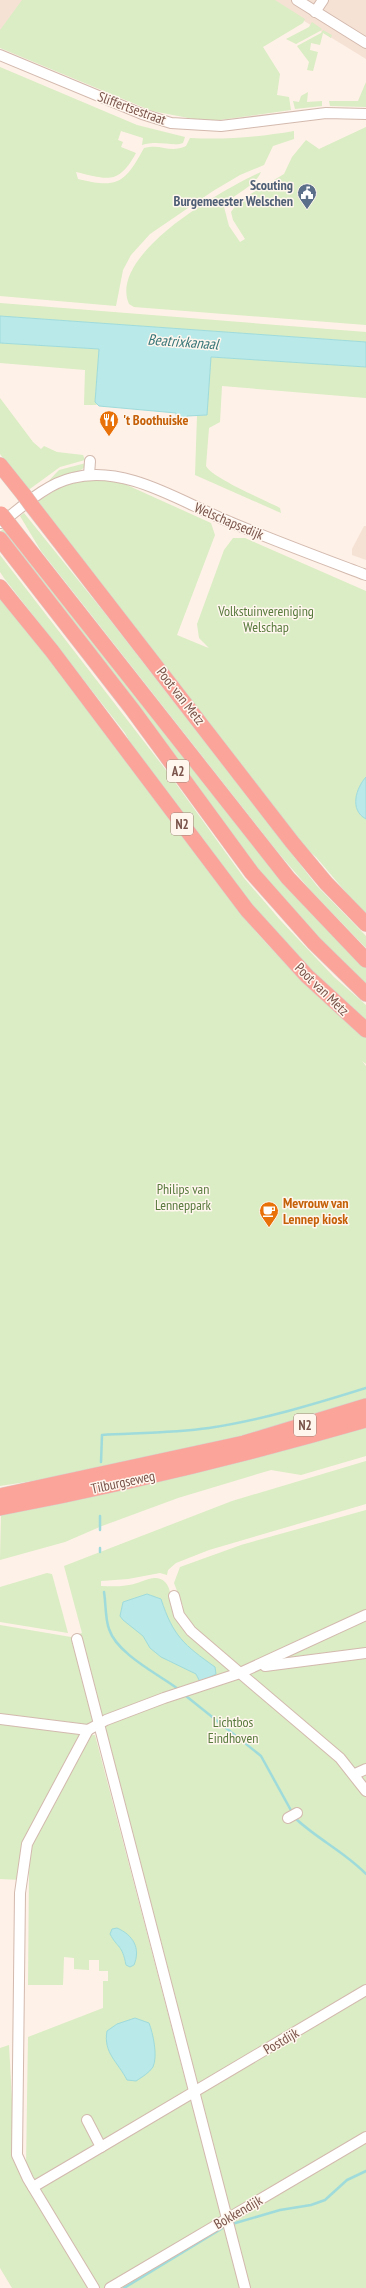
<svg xmlns="http://www.w3.org/2000/svg" width="366" height="2288" font-family="'PT Sans Narrow',sans-serif">
<rect width="100%" height="100%" fill="#fef1e7"/>
<g fill="#f6e2d5">
<path d="M0,0H33L0,40Z"/>
<path d="M270,0H366V59Z"/>
<path d="M364,526H366V560L352,555V549Z"/>
</g>
<g fill="#daedc4" fill-rule="evenodd">
<path d="M22,0H275L305,19L303,23L263,47L280,74L277,95L289,97L291,110L220,120H199L152,111L0,48V30Z"/>
<path d="M312,22L322,29L320,31L296,44L286,39L309,27Z"/>
<path d="M323,30L332,35L331,38L323,33L320,45L311,43L310,50L318,52L313,71L307,70L309,62L297,46L321,33Z"/>
<path d="M0,67L137,125L185,137L183,143C174,147 158,140 142,145L143,138L121,131L118,140L123,142L121,147L136,153C118,186 107,179 76,172L78,179C118,189 125,183 144,148C162,143 169,154 186,146L190,138C225,140 259,137 294,131V139L273,146L264,165L240,175L213,191L150,234L131,255L123,270L116,306L0,296Z"/>
<path d="M366,82V107L330,106L329,101H358Z"/>
<path d="M308,92L307,102L322,101V106L295,109L293,101L299,102L301,96Z"/>
<path d="M366,127V325L134,307L129,304C107,254 225,188 261,172C254,188 233,193 224,207L229,226L240,242L245,239L233,220L231,212L239,201L284,174L292,157L306,140L319,149Z"/>
<path d="M0,303L366,332V342L0,316Z"/>
<path d="M0,343L99,349L95,402L97,405H84L85,370L0,363Z"/>
<path d="M210,357L366,367V398L222,386L220,422L209,428L206,466C212,478 265,500 280,508L281,513L195,475L197,416L207,415Z"/>
<path d="M0,398L33,442L41,449L44,446L57,452L83,455L85,460L60,467L27,491L0,454Z"/>
<path d="M86,463V466L77,473L40,490L59,470Z"/>
<path d="M87,480L118,481L211,523L215,535L177,635L206,647L209,648L199,638L197,624L224,550L233,538H245L366,591V777C356,788 349,810 366,819V916L316,857L297,840L37,502L62,486Z"/>
<path d="M24,513L103,611L317,886L366,936V948L311,891L276,850L41,551L20,516Z"/>
<path d="M4,528L352,956L366,968V985L344,966L257,870L0,532Z"/>
<path d="M0,555L169,774L244,878L281,921L334,977L366,1005V1024L271,931L137,755L125,733L4,578L0,572Z"/>
<path d="M0,599L48,655L227,893C265,951 314,989 366,1035V1064L362,1061L366,1066V1400L262,1432L103,1470L0,1486Z"/>
<path d="M366,1423V1456L301,1475L271,1470L178,1498L102,1526L65,1542L0,1560L1,1514Z"/>
<path d="M366,1461V1504L209,1550L176,1563L168,1570L167,1575L160,1573L128,1579L101,1581V1586C110,1586 120,1587 129,1585C141,1584 155,1572 165,1582C172,1589 170,1600 172,1609L183,1606L174,1583L180,1567L241,1545L366,1510V2288H250L233,2222L224,2228L240,2288H96L36,2188L192,2095L97,1731L0,1721V1625L71,1637L82,1633L64,1566L232,1501ZM147,1594L161,1599L165,1611L120,1616L123,1602Z"/>
<path d="M47,1573L52,1574L68,1633L0,1622V1587Z"/>
<path d="M0,1723L82,1735L28,1832L21,1880L0,1879Z"/>
<path d="M91,1735H95L188,2090L33,2181L26,2167L28,2037L103,2008V1981H108V1971H99V1960H89V1970L74,1969V1958L64,1957L63,1985H28L29,1872L31,1845Z"/>
<path d="M9,2045L15,2155L87,2283V2288H12L0,2268V2048Z"/>
</g>
<g fill="#b9e9e9" stroke="#9fdbdb">
<path d="M0,316L366,342V367L211,357L207,415L187,416L185,425L177,424L176,413L99,406L95,402L99,349L0,343Z"/>
<path d="M366,777V819C349,810 356,788 366,777Z"/>
<path d="M147,1594L161,1599C173,1636 184,1645 215,1667L216,1674L200,1682L196,1674L161,1657L150,1648L143,1636L123,1620L120,1616L123,1602Z"/>
<path d="M117,1928C133,1935 141,1948 134,1965L130,1967L126,1965C122,1944 118,1949 110,1934L112,1929Z"/>
<path d="M135,2018L149,2023C153,2033 158,2056 153,2067C149,2073 142,2077 136,2081L127,2080C118,2062 103,2053 107,2031L117,2024Z"/>
</g>
<g fill="none" stroke-linecap="round" stroke-linejoin="round">
<g stroke="#9fdbdb" stroke-width="2.5">
<path d="M101,1462L102,1435C137,1433 173,1433 209,1428C262,1420 315,1404 366,1388"/>
<path d="M100,1530V1516"/>
<path d="M100,1548V1552"/>
<path d="M104,1592C106,1604 105,1618 109,1629C117,1654 158,1674 178,1689"/>
<path d="M186,1696L261,1756L293,1814"/>
<path d="M295,1818C317,1839 345,1852 366,1874"/>
<path d="M232,2224L280,2210L311,2205L325,2200L347,2180L366,2171"/>
<path d="M124,2288L226,2226"/>
</g>
<g stroke="#d3b9ae" stroke-width="12">
<g id="minor">
<path d="M297,0L366,43"/>
<path d="M315,12L323,0"/>
<path d="M0,55L142,114L171,123L221,126L326,113L366,114"/>
<path d="M89,475L90,461"/>
<path d="M1,523C22,507 46,484 72,478C127,464 182,503 230,522C275,541 321,558 366,575"/>
<path d="M174,1596L179,1615L191,1631L240,1673L366,1615"/>
<path d="M77,1639L245,2288"/>
<path d="M265,1666L366,1653"/>
<path d="M0,1719L88,1730L106,1720L164,1698L240,1673L340,1758L366,1791"/>
<path d="M88,1730L27,1844L20,1893L17,2155L28,2179L94,2288"/>
<path d="M355,1774L366,1769"/>
<path d="M288,1818L297,1813"/>
<path d="M101,2147L366,1990"/>
<path d="M33,2187L101,2147L87,2120"/>
<path d="M110,2288L366,2137"/>
</g>
</g>
<g stroke="#d9cfcc" stroke-width="16">
<g id="highway">
<path d="M0,465L24,495"/>
<path d="M32,506L292,842L326,883L366,924"/>
<path d="M9,524L288,878L366,960"/>
<path d="M0,539L132,709L252,873L314,943L366,994"/>
<path d="M0,587L52,651L247,910L307,976L366,1030"/>
<path d="M0,1496L244,1443L366,1406"/>
<path d="M0,1508C124,1484 245,1455 366,1420"/>
</g>
</g>
<use href="#minor" stroke="#fff" stroke-width="10"/>
<use href="#highway" stroke="#fba59a" stroke-width="15"/>
<g stroke="#d9cfcc" stroke-width="16" stroke-linecap="butt">
<g id="highway-bridge">
<path d="M24,495L32,506"/>
<path d="M1,514L9,524"/>
</g>
</g>
<use href="#highway-bridge" stroke="#fba59a" stroke-width="15"/>
</g>
<defs>
<g id="civic-pin" transform="scale(1)"><path d="M0 17L-7.5 6A9.5 9.5 0 1 1 7.5 6Z" fill="#5c6f8a" stroke="#fff6ee"/><path d="M-.6-6.5H3V-4.5H.6V-3L4-1V1h2V6H-6V1h2V-1L-.6-3ZM-1.2 2.5V6h2.4V2.5Z" fill="#fff"/></g>
<g id="restaurant-pin" transform="scale(1)"><path d="M0 17L-7.5 6A9.5 9.5 0 1 1 7.5 6Z" fill="#e8710a" stroke="#fff6ee"/><path d="M-5-6h1v4h1v-4h1v4h1v-4h1v5L-1.5 .5V6h-2V.5L-5-1ZM5-6V6H3V1.5H1.5Q1.5-4 5-6Z" fill="#fff"/></g>
<g id="cafe-pin" transform="scale(1)"><path d="M0 17L-7.5 6A9.5 9.5 0 1 1 7.5 6Z" fill="#e8710a" stroke="#fff6ee"/><path d="M-5.5-4.5H6V0H3Q3 3.5 0 3.5H-2.5Q-5.5 3.5-5.5 0ZM3-3.2v2h1.7v-2ZM-6 4.5H4V6H-6Z" fill="#fff"/></g>
</defs>
<g fill-rule="evenodd">
<use href="#civic-pin" x="307" y="193"/>
<use href="#restaurant-pin" x="109" y="420"/>
<use href="#cafe-pin" x="269" y="1211"/>
</g>
<g text-anchor="middle" stroke-width="3" stroke-linejoin="round" paint-order="stroke">
<g fill="#fff6ee" stroke="#a1847a" stroke-width="1">
<rect x="167" y="760" width="22" height="22" rx="3"/>
<rect x="171" y="813" width="22" height="22" rx="3"/>
<rect x="294" y="1414" width="22" height="22" rx="3"/>
</g>
<g font-size="13" font-weight="bold" fill="#795349">
<text x="178" y="776">A2</text>
<text x="182" y="829">N2</text>
<text x="305" y="1430">N2</text>
</g>
<g font-size="14" fill="#795349" stroke="#fff6ee">
<text transform="translate(132 108) rotate(20)" y="5">Sliffertsestraat</text>
<text transform="translate(229 521) rotate(23)" y="5">Welschapsedijk</text>
<text transform="translate(181 696) rotate(52)" y="5">Poot van Metz</text>
<text transform="translate(322 989) rotate(44)" y="5">Poot van Metz</text>
<text transform="translate(123 1482) rotate(-12)" y="5">Tilburgseweg</text>
<text transform="translate(281 2041) rotate(-30)" y="5">Postdijk</text>
<text transform="translate(238 2212) rotate(-30)" y="5">Bokkendijk</text>
</g>
<g font-size="14" font-weight="bold" fill="#4e5e75" stroke="#fff6ee" text-anchor="end">
<text x="293" y="190">Scouting<tspan x="293" dy="16">Burgemeester Welschen</tspan></text>
</g>
<g font-size="14" font-weight="bold" fill="#c56008" stroke="#fff6ee" text-anchor="start">
<text x="123" y="425">'t Boothuiske</text>
<text x="283" y="1208">Mevrouw van<tspan x="283" dy="16">Lennep kiosk</tspan></text>
</g>
<g font-size="14" fill="#587a3d" stroke="#fff6ee">
<text x="266" y="616">Volkstuinvereniging<tspan x="266" dy="16">Welschap</tspan></text>
<text x="183" y="1194">Philips van<tspan x="183" dy="16">Lenneppark</tspan></text>
<text x="233" y="1727">Lichtbos<tspan x="233" dy="16">Eindhoven</tspan></text>
</g>
<g font-size="15" font-style="italic" fill="#387678" stroke="#fff6ee">
<text transform="translate(183 342) rotate(4)" y="5">Beatrixkanaal</text>
</g>
</g>
</svg>
